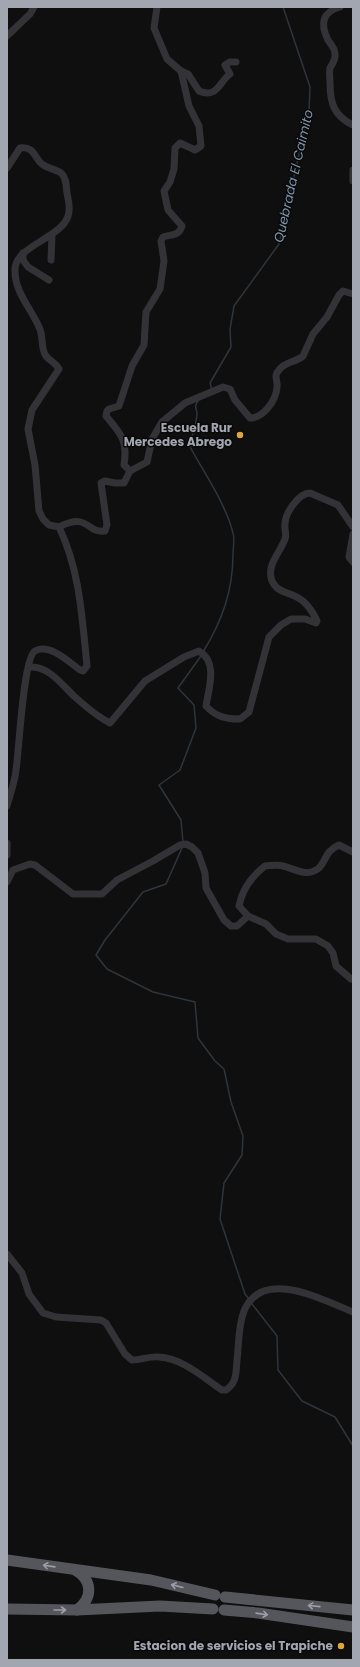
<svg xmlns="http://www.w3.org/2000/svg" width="360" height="1667" font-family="Poppins,sans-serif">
<rect width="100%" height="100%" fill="#0f0f10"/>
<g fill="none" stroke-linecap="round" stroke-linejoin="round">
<g stroke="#2e353b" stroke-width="1.5">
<path d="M212,390L210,383L231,347L230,329L234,306L279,244L309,110L310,87L283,7"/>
<path d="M198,401C194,406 196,408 197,413C197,424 192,436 189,445C204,473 225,502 233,533C235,539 233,548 233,554C233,591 222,621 203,652"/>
<path d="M183,843L181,820L159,785L180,770L196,728L194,705L178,688L201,656"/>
<path d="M182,848L166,884L143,892L105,940L96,955L107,969L153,992L195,1002L198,1038L215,1061L224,1069L231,1102L243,1136L242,1155L224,1183L220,1219L245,1294L249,1299"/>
<path d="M252,1304L277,1336L278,1370L302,1401L335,1417L353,1446"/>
</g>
<g stroke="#333337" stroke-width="7">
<path d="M340,7C322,12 320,24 328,40C331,45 336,49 335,56C335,61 332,64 330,68C329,72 330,78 330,83C330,103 334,116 353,125"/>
<path d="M7,36L30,14L34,7"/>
<path d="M181,71L188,74L199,91C217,99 219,82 230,74L225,65L230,62H236"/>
<path d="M7,168L20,148C35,146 34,158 42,164C48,169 56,169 61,173C67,178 66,187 67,193C68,199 70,206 69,211C68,237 16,244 15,269C14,292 31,308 39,327C44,336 40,348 46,356C50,361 56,363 59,369L32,410L28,429L35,465L39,511L43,519L49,525L59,527"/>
<path d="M353,170V181"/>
<path d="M23,253V260L28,267L49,280"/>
<path d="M51,260L52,235"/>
<path d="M130,471L124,465C128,440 121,434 106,416L107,411L109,409L119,406L132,366L144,345L146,312L160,289L164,261L161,241L163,237C173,234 179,236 182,226L168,210L164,191L170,182L174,169L175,148L180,143L195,150L201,146L199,126L189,106L181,71L167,59L154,28L157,7"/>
<path d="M353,534L349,557L353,562"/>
<path d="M30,667C49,666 62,685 75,697C85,706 98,717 110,723L145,681L184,657L199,651C218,662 209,687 206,706C216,717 226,719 240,719L249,712L269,637L281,625L291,619H305L316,623L317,621C314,614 307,603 300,599C291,592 278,594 272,581C266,565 280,553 285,539C287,534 284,529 285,524C285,513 299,493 310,493L338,505L353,527"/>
<path d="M7,806C10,794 15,782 16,770C19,753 23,658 35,651C50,643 69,662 80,670L83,671L87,666C82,617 80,571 59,527C89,512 85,533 105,531L107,525L101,483L105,481L115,483H124L130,471L147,462L152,439L162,422L185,403L223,387L230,389L235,400L250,418C263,418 276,401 277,387C278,380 273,376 279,370C285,361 295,363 303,356L313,334L327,317L339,295L343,291L353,294"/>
<path d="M7,843V855"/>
<path d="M7,882L13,870L30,864L35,865L73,894H102L117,880L153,861L180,845L186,844L192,847L198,853L205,873L206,888L224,920L231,926H237L248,916L266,924L276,934L288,939H316L328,946L333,953L336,966L351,979"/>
<path d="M248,916L239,906C242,890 252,876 265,866C270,866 278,864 283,866C296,869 306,878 319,868C327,860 324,852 339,845L353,852"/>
<path d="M7,1254L22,1273L29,1294L43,1313L56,1317L101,1320L106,1323L125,1354L132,1360C141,1360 150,1356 159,1357C182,1358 204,1378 222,1390H226C237,1383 236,1372 237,1360C239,1345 238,1326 244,1311C262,1267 323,1300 353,1312"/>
</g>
<g stroke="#55565c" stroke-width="11">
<path d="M7,1560L151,1580L215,1595"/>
<path d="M75,1570C93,1580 93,1598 77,1610"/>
<path d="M225,1597L353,1610"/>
<path d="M7,1609L77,1610L160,1606L213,1609"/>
<path d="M224,1610L258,1613L353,1627"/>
</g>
</g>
<defs><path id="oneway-shaft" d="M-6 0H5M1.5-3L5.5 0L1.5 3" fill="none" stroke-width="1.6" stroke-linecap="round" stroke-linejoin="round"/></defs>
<g stroke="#9a9ea8">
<use href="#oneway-shaft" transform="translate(49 1566) rotate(-172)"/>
<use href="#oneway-shaft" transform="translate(177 1586) rotate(-166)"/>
<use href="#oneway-shaft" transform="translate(314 1606) rotate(-174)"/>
<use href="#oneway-shaft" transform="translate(60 1610)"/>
<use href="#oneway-shaft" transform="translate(262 1614) rotate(8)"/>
</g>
<g fill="#dca83b" stroke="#0a0a0b" stroke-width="1.5">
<circle cx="240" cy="435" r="4"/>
<circle cx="341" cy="1646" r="4"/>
</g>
<g text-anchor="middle" stroke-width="3" stroke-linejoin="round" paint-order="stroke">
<g font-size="12" font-weight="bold" fill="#a2a6b0" stroke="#0a0a0b" text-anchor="end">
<text x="232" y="432">Escuela Rur<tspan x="232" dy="14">Mercedes Abrego</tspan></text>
<text x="333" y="1650">Estacion de servicios el Trapiche</text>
</g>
<g font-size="13" font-style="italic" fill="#7c93a8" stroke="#0a0a0b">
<text transform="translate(293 176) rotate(-77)" y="5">Quebrada El Caimito</text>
</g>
</g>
<rect width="360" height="1667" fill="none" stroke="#a2a6b0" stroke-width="16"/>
</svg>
